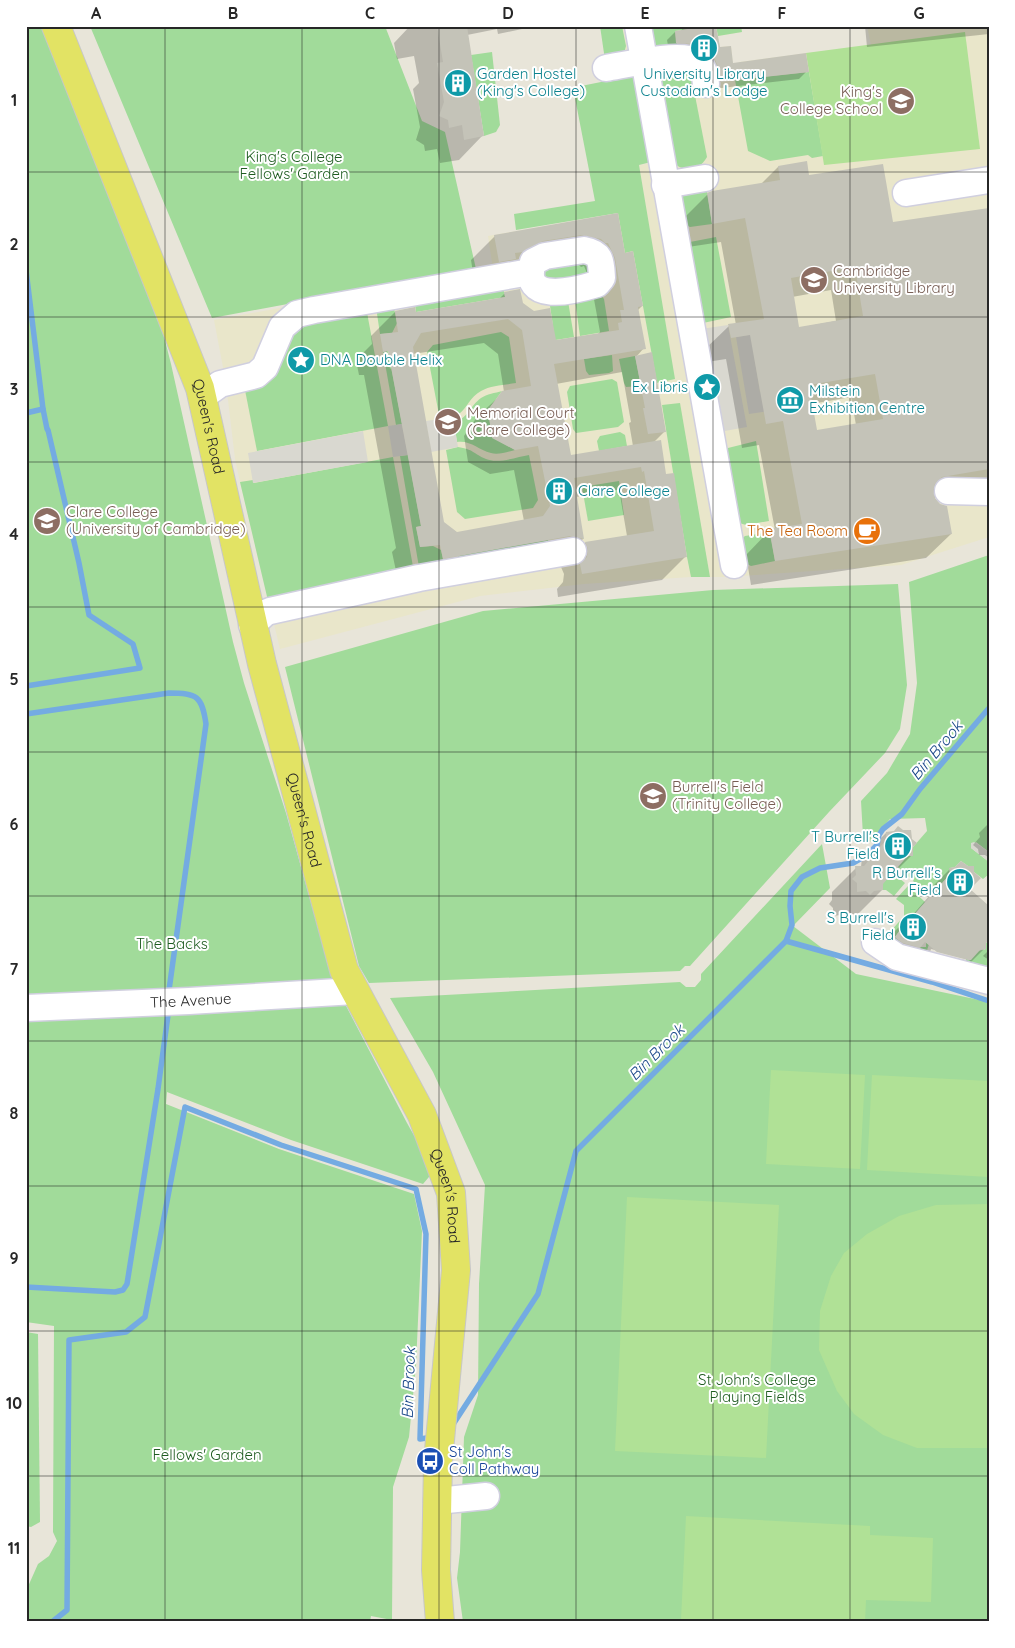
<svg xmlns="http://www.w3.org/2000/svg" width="1015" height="1648" font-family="Quicksand,sans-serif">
<rect width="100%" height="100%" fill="#e8e5d9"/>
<path fill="#e9e6ca" d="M622,26H741L742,32L718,36L720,47L731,46L733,66H739V62L871,45L867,26H989V537L901,565L726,577H691L584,584L480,596L280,649L240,482L235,459L226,383L214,320L493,269L488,236L646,208L639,165L651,163L623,57L626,46Z"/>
<g fill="#a1db9a">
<path d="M26,26H48L152,289L171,364L233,642L244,683L286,813L328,964L344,1002L407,1123L434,1171L423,1184L291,1140L167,1092L166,1104L279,1149L414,1194L422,1231L416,1365L409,1437L393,1487L392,1620L371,1616L370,1622H26V1591L38,1564L49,1556L57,1541L53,1532L54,1326L26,1322Z"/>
<path d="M90,26H385L422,121L445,132L476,269L212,318Z"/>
<path d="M600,26H622L626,46L623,57L605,60Z"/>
<path d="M649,26H688V29L675,31L678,53H663L653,46Z"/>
<path d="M716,26H741L742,32L718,36Z"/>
<path d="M492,52L500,125L496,132L484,136L471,55Z"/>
<path d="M679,65L691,75L707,157C699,170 689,173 676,165L659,81C663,70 668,67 679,65Z"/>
<path d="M809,72L823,156L812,158L808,155L770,161L748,151L735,80Z"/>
<path d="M631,73L635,77L651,162L639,165L675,379L657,383L633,251L625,253L618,213L516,230L514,214L595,201L575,98L576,91L581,86L601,82L607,77Z"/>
<path d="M707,191L712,224L690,227L684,224L680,202L682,196Z"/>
<path d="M716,237L731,317L703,323L687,248L690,242Z"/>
<path d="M583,256L595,274L551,287L539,270Z"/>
<path d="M503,287L505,297L416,312L415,304L394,308L397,323L392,333L380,334L376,307Z"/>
<path d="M599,293L604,299L609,331L580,336L575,300Z"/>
<path d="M549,299L568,301L574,337L549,341L553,326Z"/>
<path d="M366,307L388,426L257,451L244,385L288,329Z"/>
<path d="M501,332L509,337L516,383C505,385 491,385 481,391C470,397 467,408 459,414C454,418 446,418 440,420L427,352L433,345Z"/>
<path d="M388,351L402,424L396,425L383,352Z"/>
<path d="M612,355L613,371L609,373L589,375L586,371L584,359Z"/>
<path d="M635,356L641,386L626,387L624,383L619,359Z"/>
<path d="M612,379L617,382L624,422L618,427L576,433L573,429L567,392L570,386Z"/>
<path d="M502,391L488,410L492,437L515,450C507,452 498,455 491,453C478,450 471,440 457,442L454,423C468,418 470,406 481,398C487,394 495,393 502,391Z"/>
<path d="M680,403L710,577H691L687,557L662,405Z"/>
<path d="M620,432L625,435L627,446L599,451L597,441L600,436Z"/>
<path d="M756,441L769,521L746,525L736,522L724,456L728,448Z"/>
<path d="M458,447C473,449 474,454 486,459C498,464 517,457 529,455L538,500L533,508L465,519L457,512L446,450Z"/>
<path d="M408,455L421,526L416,527L420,547L433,546L441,550L444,564L459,561L458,555L548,540L549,545L420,573L400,456Z"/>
<path d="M393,457L414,572L269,605L240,482L253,480L254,483Z"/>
<path d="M619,481L624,515L588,521L582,487Z"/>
<path d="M770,532L775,561L751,566L743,562L739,541L745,536Z"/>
<path d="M989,555V852L976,842L971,848L989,862V874L983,879L974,872V866H968L961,861L955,867L950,868V874L931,896L913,881L914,879L911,876L910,878L898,867L905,859L904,856L913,855V847L927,831L925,818L890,819L870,842L863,836L861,801L887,773L910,734L917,683L909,582Z"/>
<path d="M898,584L907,685L900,729L885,753L829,812L690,966H685L680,971L369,983L359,966L285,667L483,611L713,590Z"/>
<path d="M822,844L830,888L793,926L856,974L989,1002V1622H463L457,1578L460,1552L464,1437L478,1395L479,1284L485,1185L433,1072L390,998L680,982L686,987H695L701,980V974Z"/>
<path d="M893,873L905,883L894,896L886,890H883V881H885Z"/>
<path d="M908,886L925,902L906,924H900V930L895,937L901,943L902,948L914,954L920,947H926V941L929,944L924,960L883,940L904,916V905L896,899Z"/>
<path d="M989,940V977L960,961L966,960V954L986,949V943Z"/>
<path d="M26,1332L38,1334L40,1522L31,1527L26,1526Z"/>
</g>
<g fill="#b0e196">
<path d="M965,32L980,149L824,165L806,53Z"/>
<path d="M771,1070L865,1075L860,1169L766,1164Z"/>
<path d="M872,1075L989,1081V1177L867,1170Z"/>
<path d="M627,1197L779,1205L766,1458L615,1451Z"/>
<path d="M989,1204V1448H917L883,1435L854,1414L837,1391L819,1350L820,1311L831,1276L844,1253L867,1234L899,1216L936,1205Z"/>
<path d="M686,1516L870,1526V1535L933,1538L931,1602L866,1600L865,1622L681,1620Z"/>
</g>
<g fill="#d9d8d0">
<path d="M728,325L747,427L719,432L701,329Z"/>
<path d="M766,332L754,354L760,392L777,389L781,409L749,414L736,337Z"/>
<path d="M453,417L458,447L431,452L426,421Z"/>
<path d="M402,424L408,455L393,457L388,426Z"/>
<path d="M363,431L368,462L253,483L248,453Z"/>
<path d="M974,842L989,852V862L971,848V843Z"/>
</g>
<g fill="#0003" fill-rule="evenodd">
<path d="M410,26H536L498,34L497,29L467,35L483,135L459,160L440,163L437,149L425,151L424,145L416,140L420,127L413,89L419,83L414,56L397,59L394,43Z"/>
<path d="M685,26H715L718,48L732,64L807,71L799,79L713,89L669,51L667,40L675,32H680Z"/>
<path d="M865,26H989V34L867,47Z"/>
<path d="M806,163L808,177L892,224L989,209V489L933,498L951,534L926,558L751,585L746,555L770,530H775L759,445L742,448L726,359L707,362L704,350L729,326L736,325L721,242L688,247L684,218L708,194L761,184L778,167ZM831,290L836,321L798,328L792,297ZM851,397L856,425L816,432L811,404Z"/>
<path d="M617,214L624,254L642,306L638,310L644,348L636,357L665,431L653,443L665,476L686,556L662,580L558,597L557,589L563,582L564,574L561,567L585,543L627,536L620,495L618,496L617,490L576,497L583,539L558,563L396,571L392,552L396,548L364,375H359L356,360L372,344L371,336L395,312L415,314L498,300L505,293L534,312L555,341L598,334L600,332L591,283L584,266L581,267L577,263L557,259L475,286L471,260L495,236ZM484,343L498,354L504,392L477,417L464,436L468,462L490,474L514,470L524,521L457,533L443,523L413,354ZM386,345H388L392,367L390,369ZM622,372L631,422L629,423L633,446L570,457L556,384Z"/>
<path d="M989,823V858L985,855H979L978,849L973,845L980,837L979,833Z"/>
<path d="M886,833L911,846L912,855L888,879L885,880L881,884L882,890L858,914L849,915L845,919L841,915L833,916V908L829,904L832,900V892L856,868L861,867L862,857Z"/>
<path d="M950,869L969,890L986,906L989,905V938L984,943L985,948L964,969L898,967L883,963L875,958L880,946L901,925H904L930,895V889ZM931,949L971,959L969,961L930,952Z"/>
<path d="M989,950V960L983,956Z"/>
</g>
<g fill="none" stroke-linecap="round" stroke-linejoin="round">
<g stroke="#74abe2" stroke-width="5.5">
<path d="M26,270L43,409L47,429"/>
<path d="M26,413L43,409"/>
<path d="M26,686L140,668L133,644L89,615L79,563L48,430"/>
<path d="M26,714L169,693C197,693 202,696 206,724L169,990"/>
<path d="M786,941L932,982L989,1001"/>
<path d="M26,1287L115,1292L123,1290L127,1284L158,1089L168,1015"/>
<path d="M452,1426L538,1294L576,1151L786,941L792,925L790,906L791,891L802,877L820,868L853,863L867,855L877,845L879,835L883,829L902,814L920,789L989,708"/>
<path d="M52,1622L67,1610L69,1340L126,1332L145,1317L185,1107L281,1145L416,1189L426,1234L420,1439L433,1437"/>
</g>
</g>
<g fill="#c4c3b8" fill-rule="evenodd">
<path d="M437,26H467L484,136L464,140L462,125L449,128L448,120L439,116L444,102L437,63L443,62Z"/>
<path d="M688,26H716L720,47L731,46L733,63L806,53L809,72L721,82L719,70L712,51L708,52L692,44L676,43L675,31L688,29Z"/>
<path d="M807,161L809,175L883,164L893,222L989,208V469L942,477L935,484L933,490L935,498L940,504L947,506L952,534L775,561L769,529L802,524L783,421L766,424L750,335L731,338L728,324L764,319L745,218L712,224L707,193L712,191L780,180L778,166ZM855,267L863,316L799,327L791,278ZM875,374L883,419L817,430L809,385Z"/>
<path d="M618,213L625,253L633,251L643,306L638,307L646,349L554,364L571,455L661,440L666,474L674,473L687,557L582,574L580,564L587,557L588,549L585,542L654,531L644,471L642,472L641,467L574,478L584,539L570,536L443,559L440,545L420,547L416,527L421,526L388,351L383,352L380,334L398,332L395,311L415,307L416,312L505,297L504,292L520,289L523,303L534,311L550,308L556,340L619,330L618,323L622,322L620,310H624L615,258L608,243H605L601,239L582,235L543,241L523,252L515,253L516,259L499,262L494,235ZM508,319L522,330L531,386L502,391L488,410L492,438L515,450L538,446L550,506L543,516L457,532L444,522L413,347L421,333Z"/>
<path d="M652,352L666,432L648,434L643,408H645L635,356Z"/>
<path d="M898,826L903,830H911L912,839L917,843L913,847V856H907L883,884V890L874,891L870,895L866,891L857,892V883L852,879L856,875L855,866H864L886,840V832L894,831Z"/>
<path d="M961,861L968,866H974V872L981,878L970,889L989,906V940L986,943V949L980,950L971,960H968L937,952L925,942L920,948L903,943L897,939L895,937L900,930V924H906L950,874L949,868L955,867Z"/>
</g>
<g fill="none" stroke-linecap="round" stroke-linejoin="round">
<g stroke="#d0cfdf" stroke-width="29">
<g id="minor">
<path d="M638,26L734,565"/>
<path d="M606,68C625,65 680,52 695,61C704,66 705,75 706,84"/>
<path d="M665,185L705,178"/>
<path d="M906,193L989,180"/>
<path d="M584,250C602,253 601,262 602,278L597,284C574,291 520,305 533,262L545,256Z"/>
<path d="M202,397L220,384L256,375L265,367L282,327L297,314L314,310L530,272"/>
<path d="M948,491L989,492"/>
<path d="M252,625L265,613L270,611L419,578L573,551"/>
<path d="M875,942L897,957L989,981"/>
<path id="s1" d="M26,1008L189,1001L355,991"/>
<path d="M437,1501L486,1496"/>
</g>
</g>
<g stroke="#c7c7c7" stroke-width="30">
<g id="major">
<path id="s2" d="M56,26L200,388L262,664L344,970L422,1115L451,1193L456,1270L438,1461L436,1570L440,1622"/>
</g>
</g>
<use href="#minor" stroke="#fff" stroke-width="26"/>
<use href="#major" stroke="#e2e364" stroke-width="28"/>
</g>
<path fill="none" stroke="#272727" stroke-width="1" stroke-opacity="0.55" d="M165,26V1622M302,26V1622M439,26V1622M576,26V1622M713,26V1622M850,26V1622M26,172H989M26,317H989M26,462H989M26,607H989M26,752H989M26,896H989M26,1041H989M26,1186H989M26,1331H989M26,1476H989"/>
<defs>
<g id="building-disc" transform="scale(1.4375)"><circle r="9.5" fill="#0f9aa8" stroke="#fff"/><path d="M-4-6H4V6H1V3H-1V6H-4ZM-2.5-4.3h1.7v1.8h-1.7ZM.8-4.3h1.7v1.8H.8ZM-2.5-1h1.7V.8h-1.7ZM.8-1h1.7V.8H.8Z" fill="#fff"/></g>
<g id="school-disc" transform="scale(1.4375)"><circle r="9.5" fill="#8d6e63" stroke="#fff"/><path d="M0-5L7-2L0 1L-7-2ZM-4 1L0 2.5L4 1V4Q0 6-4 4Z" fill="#fff"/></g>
<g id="university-disc" transform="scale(1.4375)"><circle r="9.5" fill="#8d6e63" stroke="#fff"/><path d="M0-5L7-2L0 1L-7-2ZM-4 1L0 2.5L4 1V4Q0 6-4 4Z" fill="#fff"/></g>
<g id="sight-disc" transform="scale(1.4375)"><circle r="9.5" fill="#0f9aa8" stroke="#fff"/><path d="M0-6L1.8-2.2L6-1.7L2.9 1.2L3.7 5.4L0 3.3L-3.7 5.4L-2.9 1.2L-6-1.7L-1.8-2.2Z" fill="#fff"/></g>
<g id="museum-disc" transform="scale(1.4375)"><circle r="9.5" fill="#0f9aa8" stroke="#fff"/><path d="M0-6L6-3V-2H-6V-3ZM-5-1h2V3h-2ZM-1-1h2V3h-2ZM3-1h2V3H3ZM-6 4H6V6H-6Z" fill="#fff"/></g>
<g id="cafe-disc" transform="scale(1.4375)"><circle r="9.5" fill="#e8710a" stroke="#fff"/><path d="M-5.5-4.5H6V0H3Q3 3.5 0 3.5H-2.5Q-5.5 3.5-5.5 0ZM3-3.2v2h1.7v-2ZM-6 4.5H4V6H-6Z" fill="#fff"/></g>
<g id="bus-disc" transform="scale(1.4375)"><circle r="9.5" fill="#1a4fb4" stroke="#fff"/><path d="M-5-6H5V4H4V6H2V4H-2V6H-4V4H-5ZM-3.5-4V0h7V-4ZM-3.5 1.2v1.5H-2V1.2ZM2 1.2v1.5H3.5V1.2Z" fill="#fff"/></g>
</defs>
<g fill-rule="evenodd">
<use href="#building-disc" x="704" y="48"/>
<use href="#building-disc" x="458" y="83"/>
<use href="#school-disc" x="901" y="101"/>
<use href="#university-disc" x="814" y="280"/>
<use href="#sight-disc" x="301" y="360"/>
<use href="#sight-disc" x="707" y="387"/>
<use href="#museum-disc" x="790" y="400"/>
<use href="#university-disc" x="448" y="422"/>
<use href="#building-disc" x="559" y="491"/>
<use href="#university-disc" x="47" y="521"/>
<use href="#cafe-disc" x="867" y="531"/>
<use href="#university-disc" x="653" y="796"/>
<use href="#building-disc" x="898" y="846"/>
<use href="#building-disc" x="960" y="882"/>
<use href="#building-disc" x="913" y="927"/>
<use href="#bus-disc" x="430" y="1461"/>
</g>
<g text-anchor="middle" stroke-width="4" stroke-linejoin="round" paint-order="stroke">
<g font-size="15" fill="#0d838f" stroke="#fff" text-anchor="start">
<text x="477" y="79">Garden Hostel<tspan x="477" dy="17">(King's College)</tspan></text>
<text x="704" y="79" text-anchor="middle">University Library<tspan x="704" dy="17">Custodian's Lodge</tspan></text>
<text x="320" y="365">DNA Double Helix</text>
<text x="688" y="392" text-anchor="end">Ex Libris</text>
<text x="809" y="396">Milstein<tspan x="809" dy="17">Exhibition Centre</tspan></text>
<text x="578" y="496">Clare College</text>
<text x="879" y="842" text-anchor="end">T Burrell's<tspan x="879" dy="17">Field</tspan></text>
<text x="941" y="878" text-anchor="end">R Burrell's<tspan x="941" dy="17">Field</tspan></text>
<text x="894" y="923" text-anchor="end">S Burrell's<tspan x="894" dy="17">Field</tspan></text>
</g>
<g font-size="15" fill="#785e54" stroke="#fff" text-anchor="start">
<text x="882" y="97" text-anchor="end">King's<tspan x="882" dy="17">College School</tspan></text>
<text x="833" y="276">Cambridge<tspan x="833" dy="17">University Library</tspan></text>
<text x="467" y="418">Memorial Court<tspan x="467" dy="17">(Clare College)</tspan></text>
<text x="66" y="517">Clare College<tspan x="66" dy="17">(University of Cambridge)</tspan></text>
<text x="672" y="792">Burrell's Field<tspan x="672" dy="17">(Trinity College)</tspan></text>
</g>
<g font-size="15" fill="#1f5c21" stroke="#fff">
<text x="294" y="162">King's College<tspan x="294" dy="17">Fellows' Garden</tspan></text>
<text x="172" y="949">The Backs</text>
<text x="757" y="1385">St John's College<tspan x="757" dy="17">Playing Fields</tspan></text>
<text x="207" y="1460">Fellows' Garden</text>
</g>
<g font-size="15" fill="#272727" stroke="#fff">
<text dy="5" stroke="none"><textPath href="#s2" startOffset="429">Queen's Road</textPath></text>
<text dy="5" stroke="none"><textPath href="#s2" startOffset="834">Queen's Road</textPath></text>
<text dy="5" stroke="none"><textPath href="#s1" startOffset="165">The Avenue</textPath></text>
<text dy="5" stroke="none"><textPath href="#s2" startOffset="1239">Queen's Road</textPath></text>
</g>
<g font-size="15" fill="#c56008" stroke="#fff" text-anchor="end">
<text x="848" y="536">The Tea Room</text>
</g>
<g font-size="15" fill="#164399" stroke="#fff" text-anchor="start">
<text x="449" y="1457">St John's<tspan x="449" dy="17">Coll Pathway</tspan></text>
</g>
<g font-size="16" font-style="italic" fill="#194789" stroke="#fff">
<text transform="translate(936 750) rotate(-50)" y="6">Bin Brook</text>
<text transform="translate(656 1052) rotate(-45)" y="6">Bin Brook</text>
<text transform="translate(408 1383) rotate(-88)" y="6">Bin Brook</text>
</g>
</g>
<rect width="1015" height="1648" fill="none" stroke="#ffffff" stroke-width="55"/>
<rect x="28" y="28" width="960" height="1592" fill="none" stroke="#272727" stroke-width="2"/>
<g font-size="16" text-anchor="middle" font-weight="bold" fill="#272727">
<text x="96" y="19">A</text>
<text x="233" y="19">B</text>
<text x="370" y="19">C</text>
<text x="508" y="19">D</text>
<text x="645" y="19">E</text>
<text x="782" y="19">F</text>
<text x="919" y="19">G</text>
<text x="14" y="106">1</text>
<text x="14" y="250">2</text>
<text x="14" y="395">3</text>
<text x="14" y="540">4</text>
<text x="14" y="685">5</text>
<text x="14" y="830">6</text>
<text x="14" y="975">7</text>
<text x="14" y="1119">8</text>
<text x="14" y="1264">9</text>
<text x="14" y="1409">10</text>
<text x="14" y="1554">11</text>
</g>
</svg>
